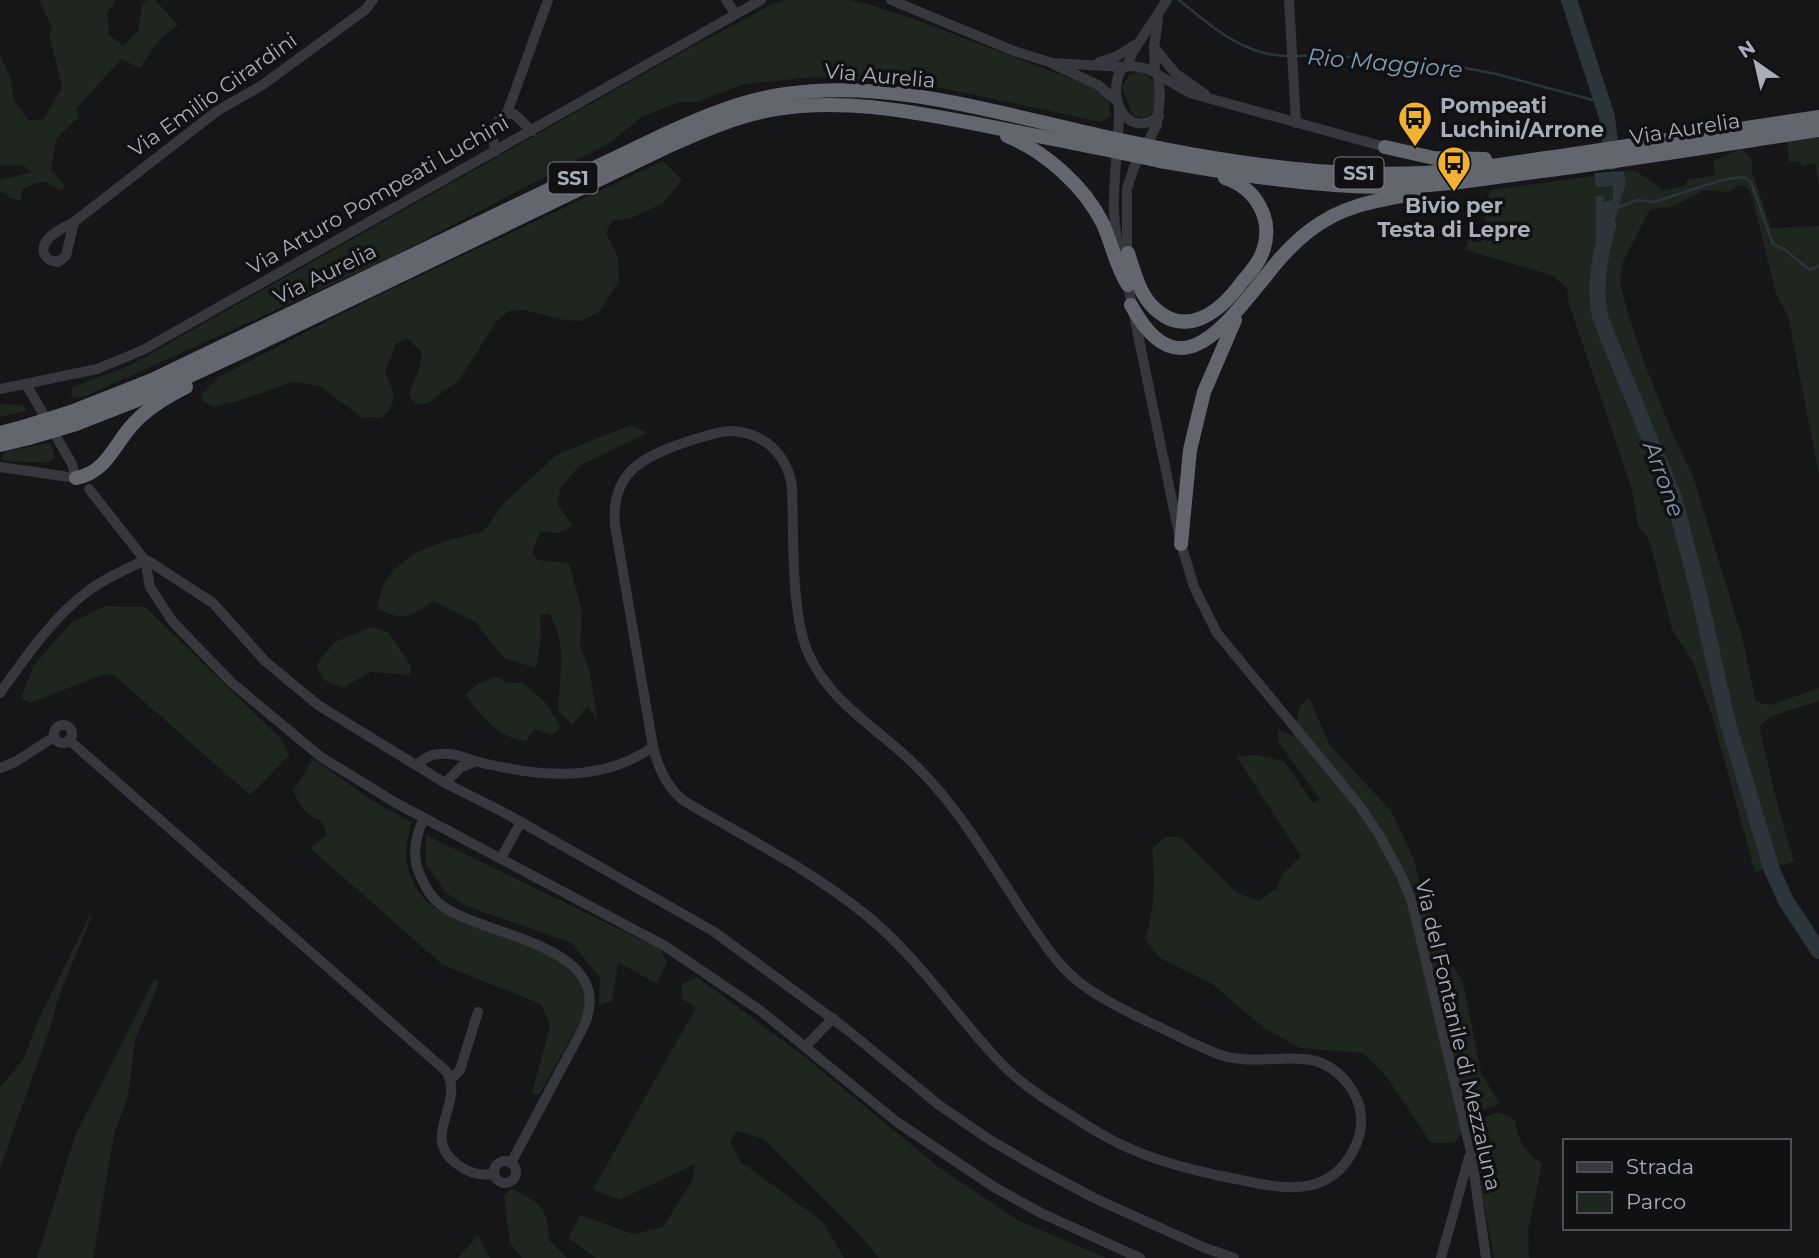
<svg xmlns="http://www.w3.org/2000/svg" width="1819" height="1258" font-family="Montserrat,sans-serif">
<rect width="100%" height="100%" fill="#161618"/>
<g fill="#1e261f">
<path d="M39,0H114V5L107,11L109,35L123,46L138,31L142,4L147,0H155L178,25L160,39L140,68L121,59L76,109L79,117L56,139L51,169L65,187L59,190L46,182L35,183L22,190L21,201L9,198L6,193L0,192V180L32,172L23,165L2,166L0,163V54L10,77L14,100L28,120H43L62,88L49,35L52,27Z"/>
<path d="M786,0H850L867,4L911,18L1093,87L1108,98L1110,116L1101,122L942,88L814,77L744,84L697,102H679L641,117L613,141L388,259L86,396L74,398L71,395L72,387L127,367L684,51L773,4Z"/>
<path d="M1137,72C1156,74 1160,95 1156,111L1144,118L1133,115L1122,88L1129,75Z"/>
<path d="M1819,136V186L1815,163L1802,166L1799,161L1789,163L1787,142Z"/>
<path d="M1741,149L1750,157L1753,168L1751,169L1771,228L1819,226V474L1788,316L1776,294L1753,200L1750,191L1744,185H1739L1729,192L1706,190L1671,207L1650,209L1623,262L1620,282L1629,317L1646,367L1673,435L1693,476L1742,637L1756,702L1770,705L1819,688V701L1772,716L1759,726L1777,803L1794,862L1755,872L1713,719L1693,662L1672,629L1649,540L1638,525L1632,490L1569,304L1567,288L1551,275L1466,250L1468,240L1481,243L1490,190L1594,176L1596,187L1613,186V200L1602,203L1597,196L1596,245L1607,246L1626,183L1624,170L1636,171L1659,187L1661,191L1687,185L1686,180L1715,175L1713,161Z"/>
<path d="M663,161L682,180L663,203L634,217L612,221L606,233L618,257L619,281L600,311L582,321L565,320L524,310L509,311L497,321L459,380L427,404H415L409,394L420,366L422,352L406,338L396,344L385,371C392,392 401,401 381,418L361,417L320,386L293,382L244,399L213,407L203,401L201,395L220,376L375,297Z"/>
<path d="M0,404L23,405L27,411L0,417Z"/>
<path d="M631,425L647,433L579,466L561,487L557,504L573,526L558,533L540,532L532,552L538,560L569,563L582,611L580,644L590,673L597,719L587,706L573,725L559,712C557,676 570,647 549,614L540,615L541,639L536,668L504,658L475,622L434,601C410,616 405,623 377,608C379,600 381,589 385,582C405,548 449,540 484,531L504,503L558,454Z"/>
<path d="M51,443L55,457L48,463L5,461L1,458L6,451Z"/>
<path d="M105,606L145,607L281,739L289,755L250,795L115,676L104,674L30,703L21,698L34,665L71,623Z"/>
<path d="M371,627L388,632L412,667L409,675L370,672L343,688L324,680L316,665L335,642Z"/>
<path d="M496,677L508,683H523L546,703L561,727L552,735L534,729L526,741C500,739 479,715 466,694L479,683Z"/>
<path d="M1309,697L1329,744L1391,811L1413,857L1423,894L1448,958L1463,982L1481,1073L1500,1104L1479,1111L1454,1143H1431L1386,1076L1363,1053L1300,1048L1264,1028L1212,984L1160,958L1145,939C1155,909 1155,880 1152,849L1165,837H1180L1237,893L1259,901L1277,888L1282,875L1301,856L1236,756L1257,755L1284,761L1313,803L1320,799L1279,743L1278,730L1294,736L1299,708Z"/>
<path d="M313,759L376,803L411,822C409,834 404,852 407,864C410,879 419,896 431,905C466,932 606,950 584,1016C581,1024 575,1032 570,1039C560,1058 549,1076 539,1095L532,1094L550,1025L541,1004L443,965L310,848L327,835L322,821C306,816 300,806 293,791Z"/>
<path d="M426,835L660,949L667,962L657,984L618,962L612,1001L599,1005L600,978L572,943L464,905L445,892L426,864Z"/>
<path d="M91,913V918L60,993L51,1025L0,1168V1087L24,1059L36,1025Z"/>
<path d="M697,977L809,1060L937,1166L1019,1221L1107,1258H879L860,1235L764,1139L737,1131L730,1142L741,1162L823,1222L844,1258H596L568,1238L580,1215L633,1234L663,1227L692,1181L695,1164L619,1200L593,1189L696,1008L682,999V984Z"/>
<path d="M157,979L158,986L135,1040L128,1097L114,1134L93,1258H37L75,1136L153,981Z"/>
<path d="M1499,1112L1515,1120C1518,1140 1524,1152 1542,1164L1528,1231L1529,1258H1494C1489,1223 1468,1147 1485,1117Z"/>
<path d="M512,1188C538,1203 549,1207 549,1240L567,1258H522L510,1243L504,1196Z"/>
<path d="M478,1235L490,1258H458Z"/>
</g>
<path fill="#2c353c" d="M1624,171L1626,183L1607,246L1596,245V196L1604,195L1603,202L1613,200V186L1596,187L1594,173Z"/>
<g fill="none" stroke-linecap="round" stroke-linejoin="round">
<g stroke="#2c353c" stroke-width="2.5">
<path d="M1179,0C1211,26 1244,56 1288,56"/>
<path d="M1295,56L1327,55L1455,66L1496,74L1604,103"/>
<path d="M1617,208L1637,200L1654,202L1722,180L1743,177L1751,182L1773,244L1785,250L1810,270L1819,266"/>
</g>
<g stroke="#2c353c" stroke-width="16">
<path d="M1569,0L1607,117L1612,162"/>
<path d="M1608,225C1600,256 1593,288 1601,320L1674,498L1698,590L1727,720L1772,870L1786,901L1819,951"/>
</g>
<g stroke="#37383d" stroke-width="10">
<path d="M726,0L736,14"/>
<path d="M891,0L1014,51L1052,63L1123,67"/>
<path d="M1289,0L1296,123"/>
<path d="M1154,47L1175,73L1205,94"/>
<path d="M1099,62L1115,57L1135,45"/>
<path d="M1055,65L1098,85L1117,101"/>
<path d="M1127,66L1132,53L1167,0"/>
<path d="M1155,73L1154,47L1158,20"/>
<path d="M1119,107C1120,157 1104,214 1124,263"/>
<path d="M507,113L548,0"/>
<path d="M1159,116C1126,142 1104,94 1123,67L1132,66L1148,69L1190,93L1385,147"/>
<path d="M496,151C490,136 492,124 505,114H514L532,131"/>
<path d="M74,222L66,256L58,262C52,261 46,260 44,253C40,237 64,228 74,222L217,111L261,86L365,10L373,0"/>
<path d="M1127,258V189L1134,167L1157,125L1160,95L1158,76"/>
<path d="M1127,281L1181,544L1194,587L1217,633L1359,805L1380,836L1402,877L1412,902L1471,1152L1486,1258"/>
<path d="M0,389L97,369L143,350L761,0"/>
<path d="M730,431C764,432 787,454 792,487C794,533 790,614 809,655C831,703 876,727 913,763C958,806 990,862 1024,914C1039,936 1053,959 1073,977C1102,1003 1155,1024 1190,1042C1207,1049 1222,1058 1241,1059C1281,1063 1318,1045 1348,1084C1364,1104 1365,1129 1353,1151C1331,1193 1291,1191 1251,1182C1210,1174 1170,1166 1131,1149C1109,1140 1089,1127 1069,1114C1043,1098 1018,1082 998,1060C953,1012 917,956 866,915C811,870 745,837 684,801C667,788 658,767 653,747L615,525C611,474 640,458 683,443C699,438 714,432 730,431Z"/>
<path d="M0,467L76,478L72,464L26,384"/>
<path d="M89,489L145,560L150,587L173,622L231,682L321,757L396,803L665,946L761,1011L897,1122L994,1187L1041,1213L1140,1258"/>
<path d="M0,693C25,658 53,617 88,591C105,578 125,570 145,560L150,562L213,603L265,661L318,705L445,783L503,812L713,931L845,1028L939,1105L990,1140L1038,1168L1094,1198L1205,1248L1234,1258"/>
<circle cx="63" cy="734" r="9"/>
<path d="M69,740L446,1071C466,1104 419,1136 457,1164C468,1173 481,1176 494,1174"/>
<path d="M416,765C423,760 430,754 440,754C456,752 471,761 487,764C544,777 602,782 653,747"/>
<path d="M0,768L15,762L54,737"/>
<path d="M445,783L461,767L475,762"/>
<path d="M424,818C415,837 411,856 420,875C425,887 431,898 441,905C483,937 619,944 584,1026L511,1163"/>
<path d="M501,858L521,822"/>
<path d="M805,1047L833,1018"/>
<path d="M451,1079L460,1070L478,1012"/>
<circle cx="505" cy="1172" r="11"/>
<path d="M1441,1258L1469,1157"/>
</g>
<g stroke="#63666e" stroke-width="14">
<path d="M1007,136C1045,151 1085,187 1103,224C1112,244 1116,267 1128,285"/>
<path d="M1385,147L1434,158L1485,159"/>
<path d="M1159,148C1246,165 1334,177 1423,173C1470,171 1515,162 1561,156C1647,143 1733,130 1819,117"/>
<path d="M1160,161C1235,174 1310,187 1387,187C1431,187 1475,180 1519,174C1619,162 1719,145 1819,130"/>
<path d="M1128,253C1134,271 1139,293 1153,307C1186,340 1221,311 1242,282C1250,273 1259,263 1263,251C1274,219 1256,188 1225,178"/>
<path d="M1131,305C1179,394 1225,325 1265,277C1278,260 1292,244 1309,231C1341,206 1376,200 1414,194"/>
<path d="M71,412L152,380L665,134C704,116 743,100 786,94C891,78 1004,115 1106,137"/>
<path d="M76,424L140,399L250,348L671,145C705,130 739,115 776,109C842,98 908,111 972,123C1016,132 1060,140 1103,149"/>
<path d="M0,433L23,427"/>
<path d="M0,445L29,438"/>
<path d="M76,478C108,472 115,442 135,422C149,407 168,396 186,387"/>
<path d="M1181,544L1190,450L1204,392L1235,320"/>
</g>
<g stroke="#63666e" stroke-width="14">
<path d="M1106,137L1159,148"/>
<path d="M1103,149L1160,161"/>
<path d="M23,427L71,412"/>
<path d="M29,438L76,424"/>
</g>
</g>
<defs>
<g id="bus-pin" transform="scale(1.75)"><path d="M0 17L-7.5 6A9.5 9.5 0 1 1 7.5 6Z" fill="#f2b134" stroke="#111113"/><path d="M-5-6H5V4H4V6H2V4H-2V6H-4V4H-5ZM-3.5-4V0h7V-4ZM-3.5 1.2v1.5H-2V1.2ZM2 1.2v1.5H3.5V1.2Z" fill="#111"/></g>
</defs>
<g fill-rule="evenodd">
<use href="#bus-pin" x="1415" y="118"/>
<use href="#bus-pin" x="1454" y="163"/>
</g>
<g text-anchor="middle" stroke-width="7" stroke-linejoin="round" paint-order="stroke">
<g fill="#111113" stroke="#7b7e86" stroke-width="2">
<rect x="1334.5" y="157.5" width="49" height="31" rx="5"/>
<rect x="548.5" y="162.5" width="49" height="31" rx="5"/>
</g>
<g font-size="19" font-weight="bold" fill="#a8adb8">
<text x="1359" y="180">SS1</text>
<text x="573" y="185">SS1</text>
</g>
<g font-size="21" fill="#a8adb8" stroke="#111113">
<text transform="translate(880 76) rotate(5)" y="7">Via Aurelia</text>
<text transform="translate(213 95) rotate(-35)" y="7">Via Emilio Girardini</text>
<text transform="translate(1685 129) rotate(-9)" y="7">Via Aurelia</text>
<text transform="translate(378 195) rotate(-30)" y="7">Via Arturo Pompeati Luchini</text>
<text transform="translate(325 274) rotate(-26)" y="7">Via Aurelia</text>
<text transform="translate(1458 1035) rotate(77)" y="7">Via del Fontanile di Mezzaluna</text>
</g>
<g font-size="21" font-weight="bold" fill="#a8adb8" stroke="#111113" text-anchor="start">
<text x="1440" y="113">Pompeati<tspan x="1440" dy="24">Luchini/Arrone</tspan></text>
<text x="1454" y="213" text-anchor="middle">Bivio per<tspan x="1454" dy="24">Testa di Lepre</tspan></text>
</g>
<g font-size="23" font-style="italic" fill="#7f9bb3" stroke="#111113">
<text transform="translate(1385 63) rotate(5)" y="8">Rio Maggiore</text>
<text transform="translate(1664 479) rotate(70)" y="8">Arrone</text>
</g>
</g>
<rect x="1563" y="1139" width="228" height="91" fill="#111113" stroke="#4d4f55" stroke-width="2"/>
<rect x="1577" y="1162" width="35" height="10" fill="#37383d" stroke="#4d4f55" stroke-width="2"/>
<text x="1626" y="1174" font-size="21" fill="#a8adb8">Strada</text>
<rect x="1577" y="1192" width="35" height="21" fill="#1e261f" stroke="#4d4f55" stroke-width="2"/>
<text x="1626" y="1209" font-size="21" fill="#a8adb8">Parco</text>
<g transform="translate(1756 63) rotate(326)" stroke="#111113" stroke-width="5" paint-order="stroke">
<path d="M0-5L12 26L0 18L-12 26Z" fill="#a8adb8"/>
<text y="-10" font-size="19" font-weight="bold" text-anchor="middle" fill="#a8adb8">N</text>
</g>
</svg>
